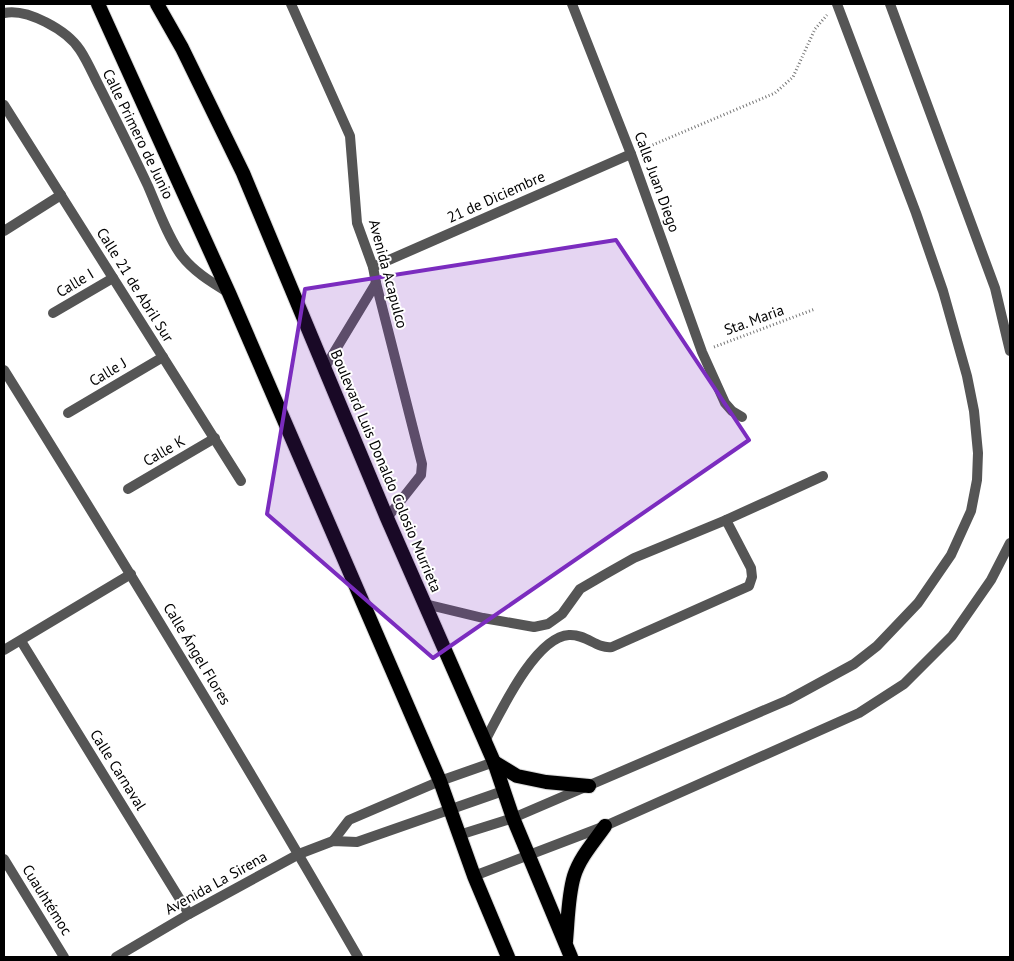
<svg xmlns="http://www.w3.org/2000/svg" width="1014" height="961" font-family="'PT Sans',sans-serif">
<rect width="100%" height="100%" fill="#fff"/>
<g fill="none" stroke-linecap="round" stroke-linejoin="round">
<g stroke="#dbdbdb" stroke-width="16">
<g id="trunk">
<path d="M98,4L229,293L440,781L474,876L508,957"/>
<path d="M157,4L182,48L243,173L387,518L494,762L513,818L571,957"/>
<path d="M494,762L517,776L546,782L589,786"/>
<path d="M566,941C568,920 568,896 574,876C580,857 594,842 605,826"/>
</g>
</g>
<g stroke="#777" stroke-width="3" stroke-dasharray="1 2.5" stroke-linecap="butt">
<path d="M643,149L775,93L793,77L815,29L827,15"/>
<path d="M714,347L815,309"/>
</g>
<g stroke="#555" stroke-width="10">
<path d="M4,231L61,195"/>
<path d="M53,313L113,278"/>
<path d="M68,413L163,357"/>
<path d="M128,489L215,438"/>
<path d="M726,520L823,476"/>
<path d="M425,604L483,618L534,627L548,624L562,614L580,589L604,575L634,558L726,520L751,568L752,577L749,586L612,647C596,649 587,634 569,635C535,637 500,713 485,741"/>
</g>
<g stroke="#555" stroke-width="10">
<path d="M291,4L350,136L357,223L373,267L376,283L422,464L421,475L387,518"/>
<path d="M572,4L631,154L702,352L725,403L732,411L742,417"/>
<path d="M4,13C27,8 67,30 80,50C88,62 94,77 101,90C117,122 133,154 148,186C158,209 167,235 181,255C194,272 211,282 229,293"/>
<path d="M4,105L241,481"/>
<path d="M373,267L631,154"/>
<path d="M324,369L376,283"/>
<path d="M4,370C125,564 244,759 358,957"/>
<path d="M21,641L189,914"/>
<path d="M4,650L131,574"/>
<path d="M333,841L349,820L440,781L494,762"/>
<path d="M4,859L64,957"/>
<path d="M116,957L189,914L299,854L333,841L357,842L503,791"/>
</g>
<g stroke="#555" stroke-width="10">
<path d="M890,4L995,288L1010,351"/>
<path d="M459,835L513,818L788,700L854,664L877,646L918,603L951,555L971,511L977,480L978,453L974,411L967,376L943,291L916,213L837,4"/>
<path d="M474,876L605,826L859,713L904,684L952,636L991,580L1010,543"/>
</g>
<use href="#trunk" stroke="#000" stroke-width="14"/>
</g>
<path fill="#7b2cbf" fill-opacity="0.2" stroke="#7b2cbf" stroke-width="4" stroke-linejoin="round" d="M616,240L749,440L433,658L267,514L305,289Z"/>
<g text-anchor="middle" stroke-width="4" stroke-linejoin="round" paint-order="stroke">
<g font-size="15" fill="#000" stroke="#fff">
<text transform="translate(138 134) rotate(64)" y="5">Calle Primero de Junio</text>
<text transform="translate(657 182) rotate(70)" y="5">Calle Juan Diego</text>
<text transform="translate(496 197) rotate(-24)" y="5">21 de Diciembre</text>
<text transform="translate(388 274) rotate(75)" y="5">Avenida Acapulco</text>
<text transform="translate(75 283) rotate(-31)" y="5">Calle I</text>
<text transform="translate(135 285) rotate(58)" y="5">Calle 21 de Abril Sur</text>
<text transform="translate(754 320) rotate(-20)" y="5">Sta. Maria</text>
<text transform="translate(108 372) rotate(-31)" y="5">Calle J</text>
<text transform="translate(164 451) rotate(-30)" y="5">Calle K</text>
<text transform="translate(386 471) rotate(67)" y="5">Boulevard Luis Donaldo Colosio Murrieta</text>
<text transform="translate(197 654) rotate(59)" y="5">Calle Ángel Flores</text>
<text transform="translate(118 770) rotate(58)" y="5">Calle Carnaval</text>
<text transform="translate(216 883) rotate(-29)" y="5">Avenida La Sirena</text>
<text transform="translate(47 900) rotate(58)" y="5">Cuauhtémoc</text>
</g>
</g>
<rect width="1014" height="961" fill="none" stroke="#000000" stroke-width="10"/>
</svg>
